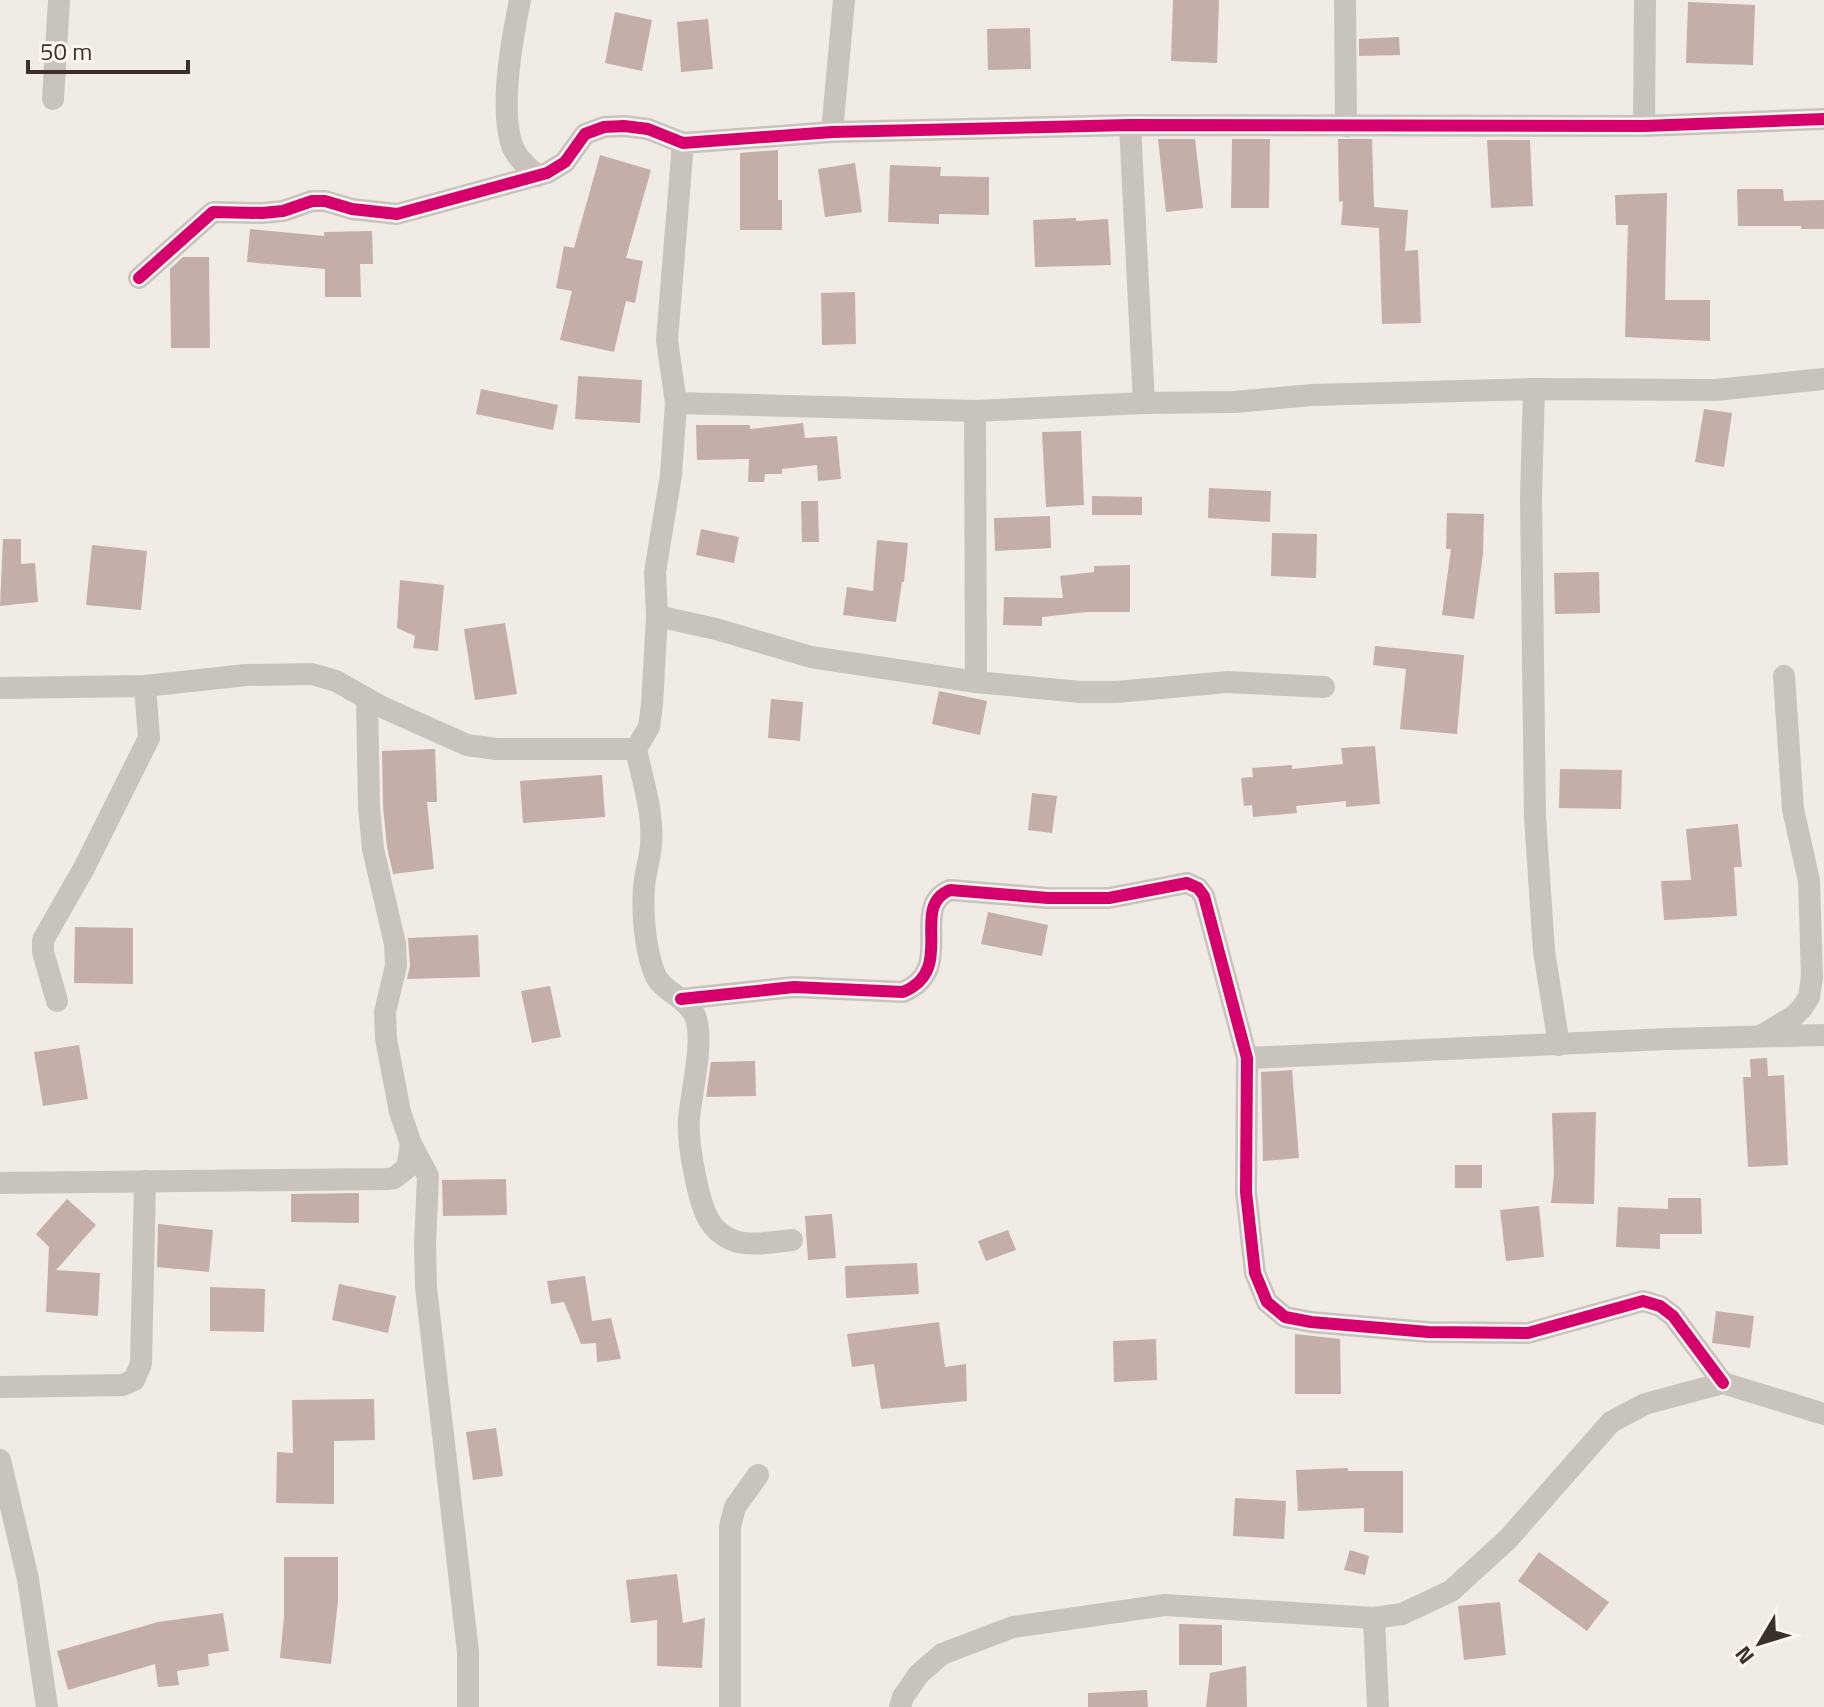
<svg xmlns="http://www.w3.org/2000/svg" width="1824" height="1707" font-family="'Titillium Web',sans-serif">
<rect width="100%" height="100%" fill="#f0ebe5"/>
<g fill="#c3afa7">
<path d="M1173,0H1219L1217,63L1171,61Z"/>
<path d="M1688,2L1755,5L1753,65L1686,63Z"/>
<path d="M615,12L652,20L642,71L605,63Z"/>
<path d="M708,19L713,69L681,72L677,22Z"/>
<path d="M1030,28L1031,69L988,70L987,29Z"/>
<path d="M1399,37L1400,55L1359,56V39Z"/>
<path d="M1158,139H1195L1203,208L1166,212Z"/>
<path d="M1232,139H1270L1269,208H1231Z"/>
<path d="M1338,139H1372L1374,207L1408,210L1405,251L1418,250L1421,323L1382,324L1379,228L1341,225L1343,201L1339,202Z"/>
<path d="M1487,140H1530L1533,206L1491,208Z"/>
<path d="M778,150V200H782V230H740V153Z"/>
<path d="M600,155L651,170L626,258L643,261L635,303L626,301L614,352L560,340L572,291L556,288L564,246L574,248Z"/>
<path d="M855,163L862,212L825,217L818,169Z"/>
<path d="M890,165L941,167L940,176L989,177V215L939,214V224L888,222Z"/>
<path d="M1737,189H1783L1784,201L1824,200V229H1801V226H1738Z"/>
<path d="M1667,193L1665,300H1710V341L1625,337L1628,225H1616L1615,195Z"/>
<path d="M1076,218V221L1108,219L1111,265L1035,267L1033,220Z"/>
<path d="M250,229L324,236V232L372,231L373,264H360L361,297H325V269L247,262Z"/>
<path d="M183,257H209L210,348H171L170,269Z"/>
<path d="M855,292L856,344L822,345L821,293Z"/>
<path d="M578,376L642,380L640,423L575,419Z"/>
<path d="M481,389L558,405L553,430L476,414Z"/>
<path d="M1704,409L1732,413L1724,467L1695,462Z"/>
<path d="M803,423L805,438L837,436L841,479L818,481L817,465L782,469V474H765L764,482H748L749,459L697,460L696,425H750V429Z"/>
<path d="M1081,431L1084,505L1046,507L1042,432Z"/>
<path d="M1209,488L1271,491L1270,522L1208,518Z"/>
<path d="M1092,496L1142,497V515H1092Z"/>
<path d="M801,501H818L819,542H802Z"/>
<path d="M1447,513L1484,514L1483,554L1474,619L1442,615L1451,549H1446Z"/>
<path d="M1050,516L1051,548L995,551L994,518Z"/>
<path d="M701,529L739,537L734,563L696,555Z"/>
<path d="M1272,533L1317,534L1316,578L1271,576Z"/>
<path d="M3,539H21V564L35,563L38,602L0,606Z"/>
<path d="M877,540L908,543L904,582H902L896,622L843,615L847,587L873,591Z"/>
<path d="M92,545L147,551L141,610L86,605Z"/>
<path d="M1130,565V612H1087L1042,617V626L1003,625L1004,597L1063,598L1060,576L1094,572V566Z"/>
<path d="M1599,572L1600,613L1555,614L1554,573Z"/>
<path d="M400,580L444,585L438,651L413,648L415,636L397,628Z"/>
<path d="M505,623L517,694L475,700L464,629Z"/>
<path d="M1375,646L1464,655L1457,734L1400,729L1406,669L1373,665Z"/>
<path d="M939,691L987,701L980,735L932,724Z"/>
<path d="M771,699L803,702L800,741L768,738Z"/>
<path d="M1375,746L1380,804L1346,807V801L1296,806L1297,813L1253,817L1252,805L1244,806L1241,778L1253,777L1252,768L1292,765V769L1343,764L1341,748Z"/>
<path d="M435,749L437,802H427L434,869L393,874L387,847L383,806L382,751Z"/>
<path d="M1560,769L1622,770L1621,809L1559,808Z"/>
<path d="M602,775L605,817L523,823L520,781Z"/>
<path d="M1032,793L1057,796L1052,833L1028,830Z"/>
<path d="M1738,824L1742,867H1734L1737,916L1664,920L1661,881L1691,880L1686,829Z"/>
<path d="M988,912L1048,925L1042,956L981,944Z"/>
<path d="M75,927L133,928V984L74,983Z"/>
<path d="M478,935L480,977L407,979L410,966L408,938Z"/>
<path d="M550,986L561,1037L532,1043L521,991Z"/>
<path d="M79,1045L88,1099L43,1106L34,1052Z"/>
<path d="M1767,1058L1768,1076L1784,1075L1788,1165L1748,1167L1743,1077H1751L1750,1059Z"/>
<path d="M755,1061L756,1096L706,1097L711,1062Z"/>
<path d="M1292,1070L1299,1158L1263,1161L1261,1072Z"/>
<path d="M1596,1112L1594,1204L1551,1203L1554,1174L1552,1113Z"/>
<rect x="1455" y="1165" width="27" height="23"/>
<path d="M506,1179L507,1215L443,1216L442,1180Z"/>
<path d="M359,1193V1223L291,1222V1194Z"/>
<path d="M1668,1198H1701L1702,1234H1660V1249L1616,1247L1618,1207L1668,1209Z"/>
<path d="M67,1199L96,1225L56,1270L100,1273L98,1316L46,1312L49,1247L36,1234Z"/>
<path d="M1539,1206L1544,1257L1506,1261L1500,1210Z"/>
<path d="M832,1214L836,1258L808,1260L805,1216Z"/>
<path d="M158,1224L213,1230L209,1272L157,1267Z"/>
<path d="M1008,1230L1016,1250L986,1261L978,1241Z"/>
<path d="M917,1263L919,1294L846,1298L845,1266Z"/>
<path d="M585,1276L592,1321L611,1318L621,1359L597,1362L596,1343L581,1344L564,1302L551,1304L547,1281Z"/>
<path d="M339,1284L396,1296L388,1333L332,1320Z"/>
<path d="M210,1287L265,1289L264,1332L210,1331Z"/>
<path d="M1716,1311L1754,1316L1750,1348L1712,1343Z"/>
<path d="M939,1322L945,1367L966,1364L967,1401L881,1409L874,1364L852,1367L847,1334Z"/>
<path d="M1295,1334L1340,1339L1341,1394H1295Z"/>
<path d="M1156,1339L1157,1380L1114,1382L1113,1341Z"/>
<path d="M374,1399L375,1440L334,1441V1504L276,1503L277,1452L293,1453L292,1400Z"/>
<path d="M496,1428L503,1476L473,1480L466,1432Z"/>
<path d="M1348,1468V1471H1403V1533L1364,1532V1508L1298,1511L1296,1470Z"/>
<path d="M1235,1498L1286,1501L1284,1539L1233,1536Z"/>
<path d="M1350,1550L1369,1556L1365,1575L1344,1570Z"/>
<path d="M1539,1552L1609,1602L1587,1631L1518,1581Z"/>
<path d="M284,1557H338V1601L331,1664L280,1658L284,1617Z"/>
<path d="M677,1574L683,1623L705,1618L702,1668L657,1666V1620L631,1623L626,1580Z"/>
<path d="M1500,1602L1506,1655L1464,1660L1458,1606Z"/>
<path d="M223,1613L229,1651L208,1654L209,1666L177,1671L179,1685L158,1687L155,1664L68,1690L57,1651L158,1622Z"/>
<path d="M1179,1624L1222,1625V1665H1179Z"/>
<path d="M1246,1666L1247,1707H1206L1210,1673Z"/>
<path d="M1147,1690L1148,1707H1088V1693Z"/>
</g>
<g fill="none" stroke-linecap="round" stroke-linejoin="round">
<g stroke="#c9c3be" stroke-width="22">
<path d="M520,0C512,39 500,104 511,142C515,157 527,166 537,176"/>
<path d="M1345,0L1346,126"/>
<path d="M53,99L59,0"/>
<path d="M1130,125L1144,403"/>
<path d="M1644,126L1645,0"/>
<path d="M832,132L844,0"/>
<path d="M683,143L667,340L676,403L671,475L655,572L657,616L652,705L649,727L636,749C642,779 654,813 651,845C650,859 645,873 644,887C642,913 645,947 654,972C661,992 686,996 695,1016C705,1039 691,1093 689,1119C687,1141 698,1202 709,1220C714,1229 723,1236 732,1240C750,1247 773,1242 792,1240"/>
<path d="M139,278L213,212L262,213L283,211L312,201H325L352,209L397,214L547,173L565,162L585,134L604,127L624,126L648,129L683,143L832,132L1130,125L1644,126L1824,119"/>
<path d="M1534,389L1531,498L1535,817L1544,951L1559,1045"/>
<path d="M676,403L975,411L1144,403L1234,402L1312,395L1534,389L1715,390L1824,379"/>
<path d="M975,411L976,682"/>
<path d="M657,616L716,629L811,657L976,682L1080,692H1116L1228,682L1324,687"/>
<path d="M0,688L145,686L246,675L312,674L336,681L382,707L467,745L497,749H636"/>
<path d="M367,699L369,807L373,849L395,944L396,966L385,1012L386,1039L400,1112L411,1144L428,1176L425,1245L426,1287L468,1652V1707"/>
<path d="M681,999L794,987L903,992C958,969 908,907 950,890L1048,898H1109L1187,883L1198,888L1204,896L1247,1058L1246,1192L1255,1273L1267,1302L1285,1317L1311,1322L1428,1332L1528,1333L1643,1301L1660,1306L1673,1316L1723,1383"/>
<path d="M57,1001L43,952V940L84,868L149,738L145,686"/>
<path d="M1761,1036L1794,1016L1802,1008L1809,997L1812,977L1809,881L1793,809L1784,676"/>
<path d="M1247,1058L1667,1039L1824,1035"/>
<path d="M0,1183L387,1179L394,1178L407,1168L411,1144"/>
<path d="M0,1387L123,1385L134,1380L141,1364L145,1181"/>
<path d="M0,1460L28,1579L47,1707"/>
<path d="M1374,1618L1378,1707"/>
<path d="M730,1707V1527L735,1507L758,1475"/>
<path d="M900,1707L903,1697L919,1674L942,1654L1013,1627L1165,1605L1374,1618L1402,1614L1451,1591L1508,1539L1611,1422L1645,1404L1723,1383L1824,1414"/>
</g>
<g stroke="#fbf5ee" stroke-width="17">
<g id="cycleway">
<path d="M139,278L213,212L262,213L283,211L312,201H325L352,209L397,214L547,173L565,162L585,134L604,127L624,126L648,129L683,143L832,132L1130,125L1644,126L1824,119"/>
<path d="M681,999L794,987L903,992C958,969 908,907 950,890L1048,898H1109L1187,883L1198,888L1204,896L1247,1058L1246,1192L1255,1273L1267,1302L1285,1317L1311,1322L1428,1332L1528,1333L1643,1301L1660,1306L1673,1316L1723,1383"/>
</g>
</g>
<use href="#cycleway" stroke="#d6006c" stroke-width="12"/>
</g>
<g transform="translate(1760 1643) rotate(232)" stroke="#fbf5ee" stroke-width="6" paint-order="stroke">
<path d="M0-6L14 30L0 20L-14 30Z" fill="#3b302b"/>
<text y="-12" font-size="22" font-weight="bold" text-anchor="middle" fill="#3b302b">N</text>
</g>
<path d="M28 60v12h160v-12" fill="none" stroke="#3b302b" stroke-width="4"/>
<text x="40" y="60" font-size="24" fill="#3b302b" stroke="#fbf5ee" stroke-width="6" paint-order="stroke">50 m</text>
</svg>
